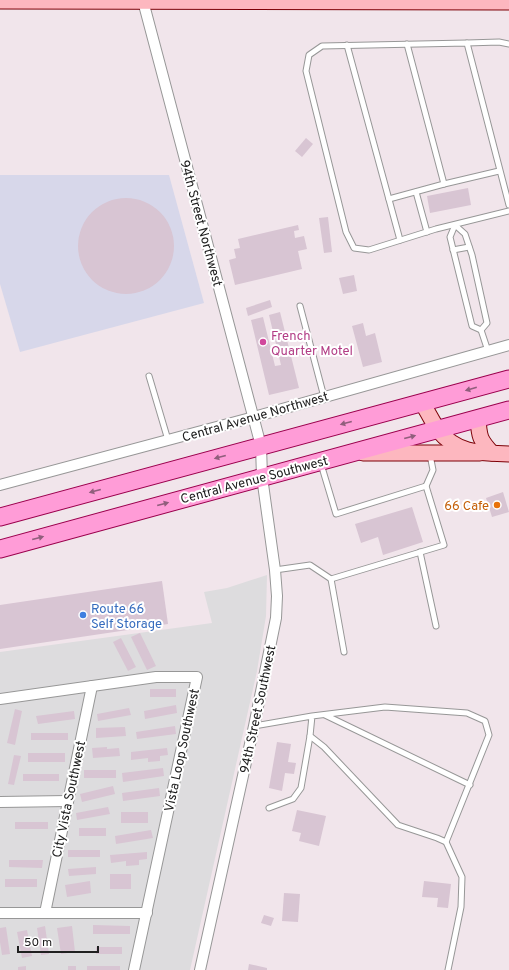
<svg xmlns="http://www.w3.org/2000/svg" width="509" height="970" font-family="Overpass,sans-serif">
<rect width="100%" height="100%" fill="#f1e5eb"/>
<path fill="#dddcde" d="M267,575L266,616L257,671L190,970H0V652L212,623L204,592L227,588Z"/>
<path fill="#d7d7ea" d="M0,175H169L204,303L20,352L0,284Z"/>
<g fill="#d8c5d3">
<path d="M306,138L313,144L302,157L295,151Z"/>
<path d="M468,188L471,205L430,213L427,196Z"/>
<circle cx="126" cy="246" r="48"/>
<path d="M328,217L332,252L324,253L319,218Z"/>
<path d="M298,225L299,230L294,231L295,238L304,236L307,249L298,251L302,269L235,285L229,260L236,258L234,249L240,248L238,239Z"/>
<path d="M354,275L357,291L343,294L339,278Z"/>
<path d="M270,300L272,307L248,316L246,308Z"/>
<path d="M280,312L299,388L269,395L251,320L263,317L275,366L281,365L269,315Z"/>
<path d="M363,323L366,336L375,333L382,362L363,367L352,326Z"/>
<path d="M503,492L509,512L492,517L486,498Z"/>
<path d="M412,507L423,542L383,555L378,537L361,543L355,524Z"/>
<path d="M162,581L168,624L0,649V605Z"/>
<path d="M140,633L156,666L147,670L131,637Z"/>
<path d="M121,638L136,667L128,671L113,642Z"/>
<rect x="150" y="689" width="26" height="8"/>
<path d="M176,705L177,713L145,719L144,711Z"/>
<path d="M129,708L131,715L98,721L97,714Z"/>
<path d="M15,709L22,711L15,745L7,743Z"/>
<path d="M74,711L75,719L38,724L36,716Z"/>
<path d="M175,726L176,734L137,739L136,732Z"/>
<path d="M125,727L126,736L96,738V728Z"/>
<rect x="31" y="733" width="37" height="7"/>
<path d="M277,742L291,744L288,762L296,763L294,774L285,773L282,791L269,788Z"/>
<path d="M107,747V749L119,748L120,756L93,758L92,748Z"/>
<path d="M167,748L168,755L160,756V761L148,762V758L131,760V752Z"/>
<rect x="28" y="753" width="37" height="9"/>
<path d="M14,755L21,756L14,785L8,784Z"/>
<path d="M163,768L164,776L123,782L122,773Z"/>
<rect x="84" y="770" width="32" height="8"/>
<rect x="23" y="774" width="36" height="7"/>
<path d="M113,786L115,794L82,802L80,794Z"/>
<path d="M159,788L160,796L123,801L122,793Z"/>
<path d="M108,807L110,814L77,820L76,813Z"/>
<path d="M297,810L326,816L319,846L299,841L301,833L292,831Z"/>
<rect x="121" y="812" width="27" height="11"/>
<rect x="15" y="822" width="33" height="7"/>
<rect x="79" y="828" width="27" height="8"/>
<path d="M151,830L153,838L116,844L115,836Z"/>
<rect x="68" y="850" width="32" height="7"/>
<path d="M147,852V859L139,860V865L126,866V861L111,863L110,855Z"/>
<path d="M9,860H43L42,868L9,867Z"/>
<path d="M96,867V874L69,876L68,869Z"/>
<rect x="110" y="874" width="21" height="15"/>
<rect x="5" y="879" width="32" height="8"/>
<path d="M90,881L91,893L67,897L65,885Z"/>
<path d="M424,881L451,884L448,908L437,907L438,898L422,897Z"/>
<path d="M284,893L300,894L298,922L282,921Z"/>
<path d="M264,915L274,918L271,926L261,923Z"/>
<path d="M93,925L130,926V934H93Z"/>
<path d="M45,926L49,954L41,955L37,928Z"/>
<path d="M72,926L75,952L61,954L57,928Z"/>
<path d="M6,927L10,954L2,955L0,942V928Z"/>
<path d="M27,930L32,956L22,958L17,932Z"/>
<rect x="96" y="947" width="26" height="7"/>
<path d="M249,964L267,968V970H248Z"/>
<path d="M26,966V970H18V967Z"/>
<rect x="68" y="966" width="8" height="4"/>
<rect x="87" y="966" width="33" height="4"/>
</g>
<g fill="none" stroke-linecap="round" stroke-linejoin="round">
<g stroke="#979797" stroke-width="7">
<g id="lane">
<path d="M467,43L499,42L509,44"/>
<path d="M347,45L400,240"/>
<path d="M444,184L499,171"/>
<path d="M416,192L427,232"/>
<path d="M389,199L444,184L407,44"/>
<path d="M509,205L467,43L322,46L309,55L306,71L346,232L354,248L369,250L436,229L509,211"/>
<path d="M455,225L465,234L472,255L487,323L481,330L472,326L450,237Z"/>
<path d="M453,250L469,247"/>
<path d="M300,306L324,397"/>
<path d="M481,330L488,351"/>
<path d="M149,376L168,440"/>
<path d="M426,486L433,470L430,455"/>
<path d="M420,552L436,626"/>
<path d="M275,570L310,565L331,579L444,545L426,486L336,514L321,464"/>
<path d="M331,579L344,652"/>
<path d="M325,715L470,785"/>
<path d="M254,726L312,716L385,707L467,713L485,721L489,735L446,842L437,838L398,825L324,747L310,736L312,716"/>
<path d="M269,808L293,799L301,788L310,736"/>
<path d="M446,842L462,877L461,907L448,970"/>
</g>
</g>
<g stroke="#979797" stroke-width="12">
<g id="street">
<path d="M143,1L261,446L262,477L275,570L277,596L276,618L254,726L200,970"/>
<path d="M0,485L254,417L509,345"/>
<path d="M0,699L156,677H197L134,970"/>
<path d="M0,802L68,801"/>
<path d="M0,913H147"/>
<path d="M45,913L92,686"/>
</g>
</g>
<g stroke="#7d0007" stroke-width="17">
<g id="secondary">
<path d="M0,1L509,2"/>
<path d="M422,403C428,412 432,421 438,430C457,454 481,453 509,454"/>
<path d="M478,418C479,437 480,440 492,453"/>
<path d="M363,453H480"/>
</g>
</g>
<g stroke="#9b004d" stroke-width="19">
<g id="primary">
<path d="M0,517L509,379"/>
<path d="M0,549L509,410"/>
</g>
</g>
<use href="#lane" stroke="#fff" stroke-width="5"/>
<use href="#street" stroke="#fff" stroke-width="10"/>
<use href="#secondary" stroke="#fdb7bf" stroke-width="15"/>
<use href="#primary" stroke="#ff9cd7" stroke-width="17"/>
</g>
<defs><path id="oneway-solid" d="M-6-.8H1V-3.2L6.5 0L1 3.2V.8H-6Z"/></defs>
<g fill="#905e7c">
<use href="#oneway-solid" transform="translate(471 389) rotate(164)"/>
<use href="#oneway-solid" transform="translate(346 423) rotate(165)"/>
<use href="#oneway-solid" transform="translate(410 437) rotate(-15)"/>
<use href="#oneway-solid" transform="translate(220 457) rotate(165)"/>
<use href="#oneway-solid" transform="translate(95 491) rotate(165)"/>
<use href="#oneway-solid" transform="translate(163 504) rotate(-15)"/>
<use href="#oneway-solid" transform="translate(38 538) rotate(-15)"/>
</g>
<circle fill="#d1479c" stroke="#fff" stroke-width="1.5" cx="263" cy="342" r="4"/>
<circle fill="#e8710a" stroke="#fff" stroke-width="1.5" cx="497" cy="505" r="4"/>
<circle fill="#3f7fe0" stroke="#fff" stroke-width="1.5" cx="83" cy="615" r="4"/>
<g text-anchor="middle" stroke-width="4" stroke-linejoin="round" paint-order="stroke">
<g font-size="13" fill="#202020" stroke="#fff">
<text transform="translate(202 223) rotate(75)" y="5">94th Street Northwest</text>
<text transform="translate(255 416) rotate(-16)" y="5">Central Avenue Northwest</text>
<text transform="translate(254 479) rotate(-15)" y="5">Central Avenue Southwest</text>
<text transform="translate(257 709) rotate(-78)" y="5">94th Street Southwest</text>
<text transform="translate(181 750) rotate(-78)" y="5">Vista Loop Southwest</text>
<text transform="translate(68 799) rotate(-78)" y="5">City Vista Southwest</text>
</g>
<g font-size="13" fill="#b23c85" stroke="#fff" text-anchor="start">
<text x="271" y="340">French<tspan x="271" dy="15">Quarter Motel</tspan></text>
</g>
<g font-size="13" fill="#c56008" stroke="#fff" text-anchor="end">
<text x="489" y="510">66 Cafe</text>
</g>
<g font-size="13" fill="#366cbe" stroke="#fff" text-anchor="start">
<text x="91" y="613">Route 66<tspan x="91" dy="15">Self Storage</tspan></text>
</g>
</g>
<path d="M18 946v6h80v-6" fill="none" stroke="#202020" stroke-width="2"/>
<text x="24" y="946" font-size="12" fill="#202020" stroke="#ffffff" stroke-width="3" paint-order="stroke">50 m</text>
</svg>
